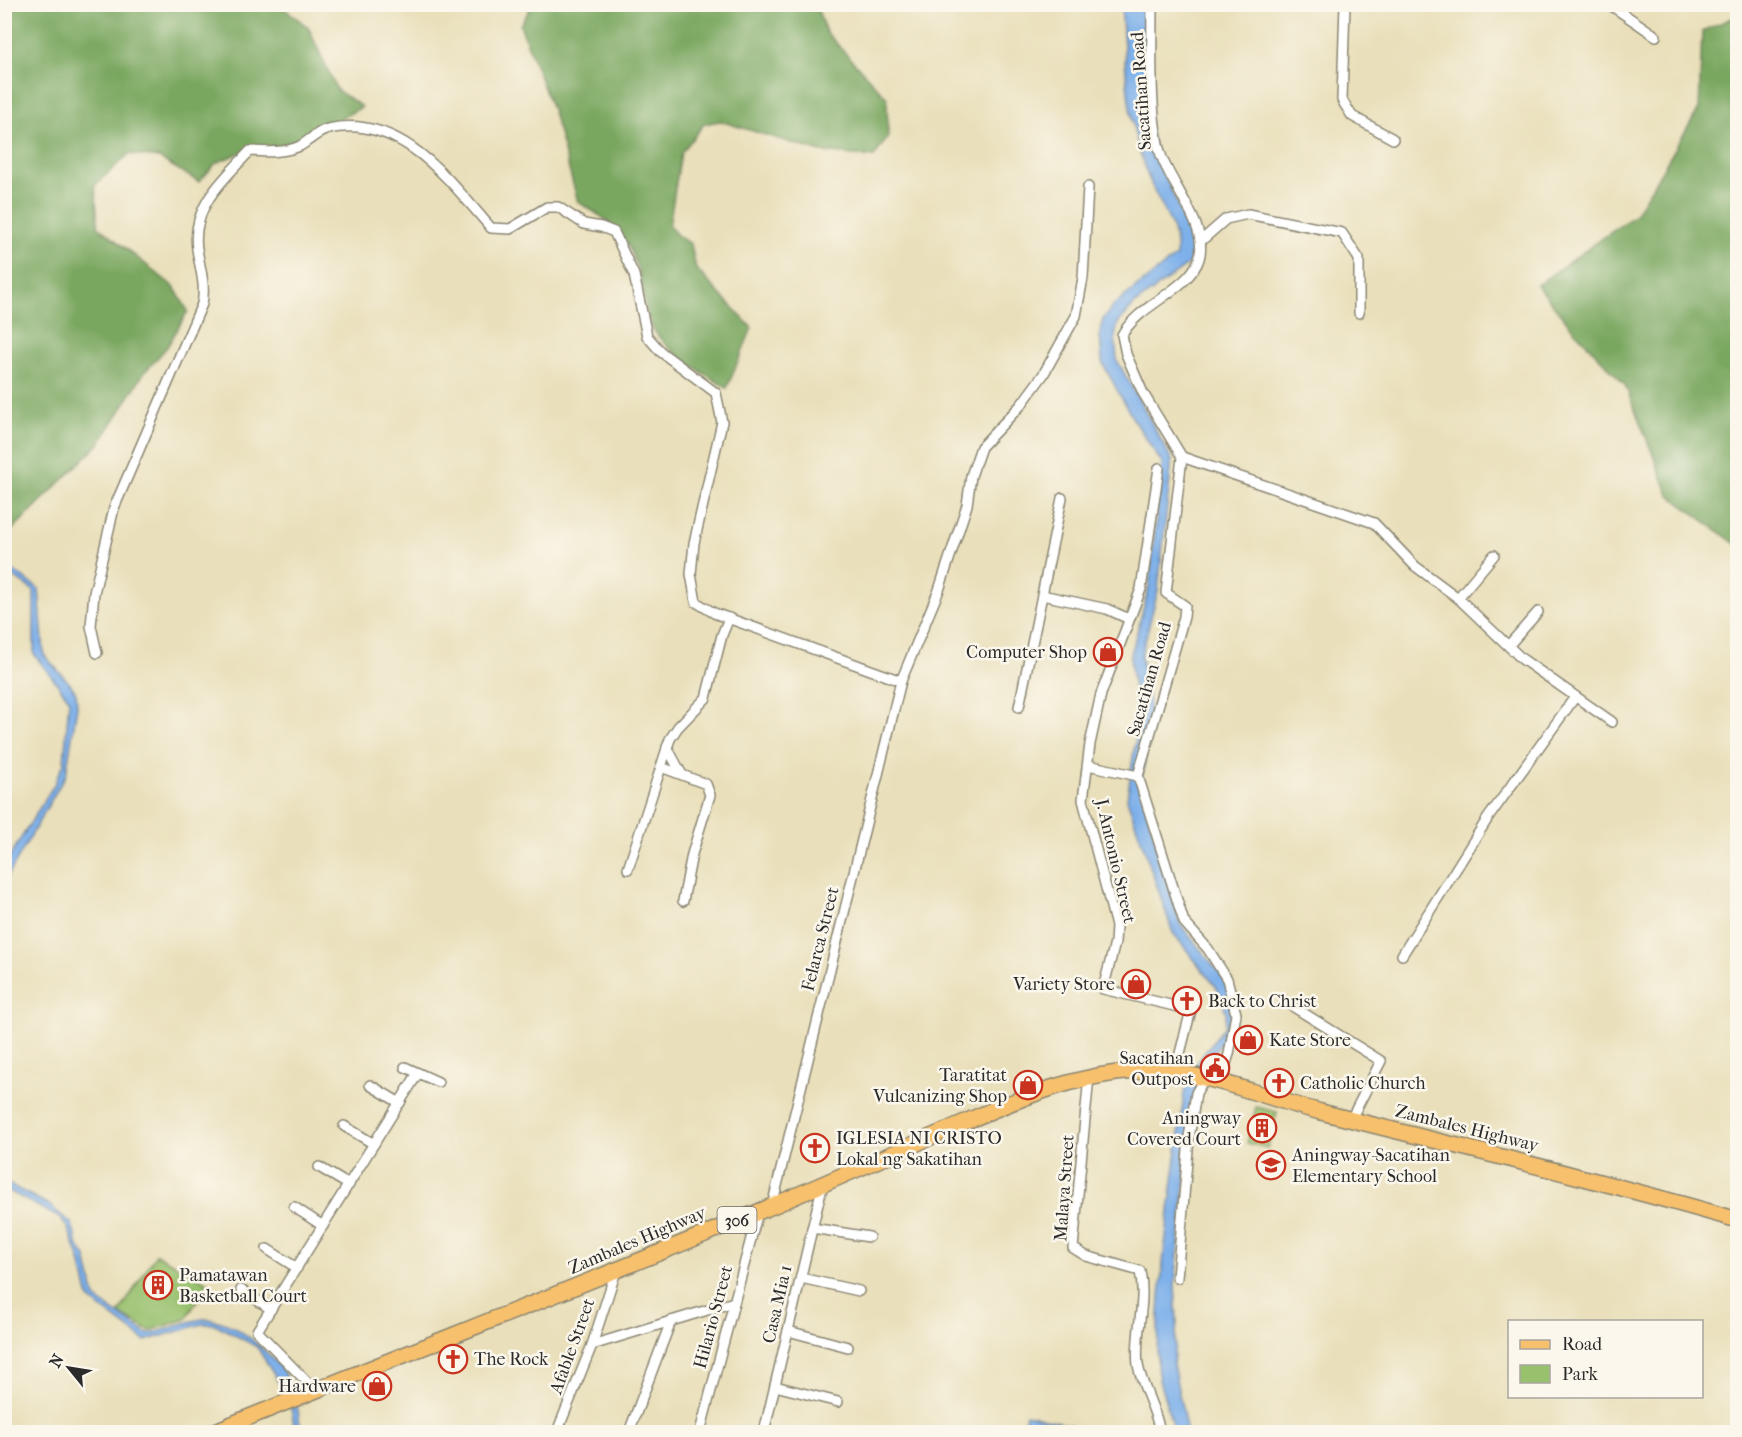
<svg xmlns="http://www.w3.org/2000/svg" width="1742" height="1437" font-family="'IM FELL French Canon',serif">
<rect width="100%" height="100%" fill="#fbf7ec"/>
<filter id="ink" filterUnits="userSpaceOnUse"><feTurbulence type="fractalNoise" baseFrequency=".0167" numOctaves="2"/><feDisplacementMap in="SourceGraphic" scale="12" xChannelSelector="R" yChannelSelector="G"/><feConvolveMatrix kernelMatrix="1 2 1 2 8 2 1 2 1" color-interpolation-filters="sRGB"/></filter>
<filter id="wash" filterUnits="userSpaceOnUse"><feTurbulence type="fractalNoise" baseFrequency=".008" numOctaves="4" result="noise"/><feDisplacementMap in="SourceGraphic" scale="24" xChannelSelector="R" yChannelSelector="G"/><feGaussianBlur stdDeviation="1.35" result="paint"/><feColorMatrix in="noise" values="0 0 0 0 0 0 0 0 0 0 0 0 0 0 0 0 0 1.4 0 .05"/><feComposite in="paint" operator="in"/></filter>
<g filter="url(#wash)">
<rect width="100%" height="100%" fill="#e9dfba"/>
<g fill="#98c16d" stroke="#62764c" stroke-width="1.5">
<path d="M1256,1107L1277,1112L1268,1148L1247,1143Z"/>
<path d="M156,1254L208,1283L186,1319L149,1331L119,1313Z"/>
</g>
<g fill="#7aa760" stroke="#526946" stroke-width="1.5">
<path d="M533,4L816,5L826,32L887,98L888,137L874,157L821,152L720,121L704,124L681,153L669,226L679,237L691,244L696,269L752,328L727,388C701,371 663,352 650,323C645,312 644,298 642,286C631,238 619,226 578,202L553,112L520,25Z"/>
<path d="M5,5H280L308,27L337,90L362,107L289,147H253L216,163L199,182L159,158L129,154L95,185L98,226L174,287L188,311L167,347L144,373L99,444L5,537Z"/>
<path d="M1737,16V545L1669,495L1625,385L1572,328L1537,285L1635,215L1699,109L1702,31Z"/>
</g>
<g fill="#7eb0ea" stroke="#546e8a" stroke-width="1.5">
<path d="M1121,5H1145L1147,111L1157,160L1194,240L1193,256L1187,265L1135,304L1118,323L1115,336L1117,360L1172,460L1158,590L1141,656L1152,722L1140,787L1180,924L1226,981L1233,1014L1227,1033L1199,1076L1184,1192L1175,1285L1177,1322L1173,1365L1187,1432H1173C1171,1408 1157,1387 1157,1362C1158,1272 1174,1182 1184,1093L1191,1071L1225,1026L1226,1012L1217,988L1173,933L1127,799L1138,723L1130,658L1149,587L1162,463L1132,417L1102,362L1100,334L1103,319L1114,305L1176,256C1179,232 1163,209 1153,188C1126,130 1126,68 1121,5Z"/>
<path d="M5,565L39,589L44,655L71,685L76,693L77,706L66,774L5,881V864L54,785L64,763L69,699L34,654V591L5,571Z"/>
<path d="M4,1182L49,1205L72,1224L78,1246L86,1257L95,1298L147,1334C166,1332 185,1320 204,1319C236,1319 280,1359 292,1387C298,1401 299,1418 301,1432H295L292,1412L284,1391L257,1347L215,1324H202L145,1341L89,1299L80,1260L67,1226L60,1218L5,1189Z"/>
<path d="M1026,1414L1071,1425L1069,1432H1022Z"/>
</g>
</g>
<g filter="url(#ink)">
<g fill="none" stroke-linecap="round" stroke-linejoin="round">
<g stroke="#8a8572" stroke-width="12">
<g id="minor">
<path d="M1152,4C1152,44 1149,118 1161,155C1171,185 1209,227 1199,259C1189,290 1139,304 1122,335L1126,354L1143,393L1182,457L1166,593L1185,606L1184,617L1138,776L1184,922L1208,949L1227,979L1236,1014L1229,1054L1220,1083"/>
<path d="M1345,4L1342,100L1352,116L1393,139"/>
<path d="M1609,4L1656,36"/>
<path d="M1202,240L1226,219L1248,214L1342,233L1359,259V313"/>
<path d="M1182,457L1374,523L1415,566L1458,598L1522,659L1612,722"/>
<path d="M1159,468L1141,589L1101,694L1090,744L1083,800L1116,926L1115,943L1103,989L1191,1010L1175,1073"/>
<path d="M1042,595L1107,609L1129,619"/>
<path d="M1458,598L1494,555"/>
<path d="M1509,645L1538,612"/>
<path d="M97,653L91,626L94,593L114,508L202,304C206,285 200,269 197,249C191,207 223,180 250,151C267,152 284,153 300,146C309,141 318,131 328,129C401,113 449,180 491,228L510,229L547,207H558L584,224L601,227L614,232L634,275L647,336L661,352L716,393L722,422L694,543L691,574L696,602L714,613L901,681"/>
<path d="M1019,707L1062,498"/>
<path d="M667,747L681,773"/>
<path d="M1088,765L1138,776"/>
<path d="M628,869L661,767"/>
<path d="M683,901L692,854L710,795L706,784L661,767L670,739L678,727L706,698L722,635L729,618"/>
<path d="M1402,955L1488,818L1575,697"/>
<path d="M1284,1001L1381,1061L1351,1119"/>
<path d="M405,1067L438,1082"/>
<path d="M1089,1076L1073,1248L1086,1256L1140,1271C1147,1303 1134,1335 1138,1365C1142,1387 1156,1409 1160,1432"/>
<path d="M370,1085L400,1103"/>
<path d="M344,1126L374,1144"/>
<path d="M319,1167L349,1185"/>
<path d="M772,1206L901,681L939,590L967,505L971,476L981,447L1021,405L1043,375L1076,316L1083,278L1088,187"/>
<path d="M294,1207L323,1226"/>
<path d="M812,1228L869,1237"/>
<path d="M267,1249L297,1268"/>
<path d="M801,1278L859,1291"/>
<path d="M1177,1278L1189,1138L1196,1093L1204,1079"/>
<path d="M241,1290L271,1309"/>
<path d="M788,1331L848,1347"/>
<path d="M592,1345L734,1302"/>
<path d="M775,1386L838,1402"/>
<path d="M316,1391L257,1331L418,1073"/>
<path d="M557,1432L592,1345L616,1271"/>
<path d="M629,1432L671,1321"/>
<path d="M700,1432L758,1212"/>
<path d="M764,1432L823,1183"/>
</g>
</g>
<g stroke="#8a8572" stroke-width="18">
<path id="primary" d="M213,1432C400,1355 590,1283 777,1204C831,1181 886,1156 940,1133C1004,1105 1070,1074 1140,1071C1200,1068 1264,1098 1321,1112C1460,1147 1600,1180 1738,1220"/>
</g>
<use href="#minor" stroke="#fff" stroke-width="9"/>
<use href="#primary" stroke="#f7c06c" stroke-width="15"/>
</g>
</g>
<defs>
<g id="shop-ring" transform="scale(1.5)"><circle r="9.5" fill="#fbf7ec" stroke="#c8321e" stroke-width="1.5"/><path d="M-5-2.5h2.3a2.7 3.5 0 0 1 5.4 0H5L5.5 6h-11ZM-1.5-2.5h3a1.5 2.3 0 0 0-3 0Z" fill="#c8321e"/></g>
<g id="church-ring" transform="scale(1.5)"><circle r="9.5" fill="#fbf7ec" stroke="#c8321e" stroke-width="1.5"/><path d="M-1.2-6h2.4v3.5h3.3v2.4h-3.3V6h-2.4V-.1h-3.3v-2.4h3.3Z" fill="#c8321e"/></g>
<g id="civic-ring" transform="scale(1.5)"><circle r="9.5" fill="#fbf7ec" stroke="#c8321e" stroke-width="1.5"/><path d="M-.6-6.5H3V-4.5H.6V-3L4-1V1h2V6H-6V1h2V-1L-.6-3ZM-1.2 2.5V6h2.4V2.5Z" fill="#c8321e"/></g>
<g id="building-ring" transform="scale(1.5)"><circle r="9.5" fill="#fbf7ec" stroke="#c8321e" stroke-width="1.5"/><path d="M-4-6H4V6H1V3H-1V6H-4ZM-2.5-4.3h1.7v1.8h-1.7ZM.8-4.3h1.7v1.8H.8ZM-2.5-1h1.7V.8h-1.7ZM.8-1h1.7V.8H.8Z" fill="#c8321e"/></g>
<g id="school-ring" transform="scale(1.5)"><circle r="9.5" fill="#fbf7ec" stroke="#c8321e" stroke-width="1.5"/><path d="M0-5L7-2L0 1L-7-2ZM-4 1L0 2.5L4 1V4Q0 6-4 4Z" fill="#c8321e"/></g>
</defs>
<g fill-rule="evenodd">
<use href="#shop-ring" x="1108" y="652"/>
<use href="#shop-ring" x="1136" y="984"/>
<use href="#church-ring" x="1187" y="1001"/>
<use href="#shop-ring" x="1248" y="1040"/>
<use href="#civic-ring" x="1215" y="1068"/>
<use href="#church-ring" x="1279" y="1083"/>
<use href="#shop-ring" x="1028" y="1085"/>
<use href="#building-ring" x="1262" y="1128"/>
<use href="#church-ring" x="815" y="1148"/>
<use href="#school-ring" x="1271" y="1165"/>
<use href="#building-ring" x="158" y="1285"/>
<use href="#church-ring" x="453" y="1359"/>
<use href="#shop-ring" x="377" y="1386"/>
</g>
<g text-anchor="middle" stroke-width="5" stroke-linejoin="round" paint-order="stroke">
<rect fill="#fbf7ec" stroke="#696865" stroke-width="1.5" x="717.5" y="1207" width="39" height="26" rx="4.5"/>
<g font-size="16" font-weight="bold" fill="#2b2b2b">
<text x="737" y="1226">306</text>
</g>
<g font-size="18" fill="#2b2b2b" stroke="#fbf7ec">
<text transform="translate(1141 91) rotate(-94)" y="6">Sacatihan Road</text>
<text transform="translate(1149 679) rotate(-74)" y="6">Sacatihan Road</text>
<text transform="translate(1116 861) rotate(77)" y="6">J. Antonio Street</text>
<text transform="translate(820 939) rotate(-76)" y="6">Felarca Street</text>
<text transform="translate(1467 1128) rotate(14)" y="6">Zambales Highway</text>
<text transform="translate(1064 1188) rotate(-86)" y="6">Malaya Street</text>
<text transform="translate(637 1240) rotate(-23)" y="6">Zambales Highway</text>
<text transform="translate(777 1304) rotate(-77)" y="6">Casa Mia 1</text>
<text transform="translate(713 1317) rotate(-75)" y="6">Hilario Street</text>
<text transform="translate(572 1346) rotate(-70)" y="6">Afable Street</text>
</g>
<g font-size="18" fill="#2b2b2b" stroke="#fbf7ec" text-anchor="start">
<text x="1087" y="658" text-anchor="end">Computer Shop</text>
<text x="1115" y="990" text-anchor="end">Variety Store</text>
<text x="1208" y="1007">Back to Christ</text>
<text x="1269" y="1046">Kate Store</text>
<text x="1194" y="1064" text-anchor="end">Sacatihan<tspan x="1194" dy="21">Outpost</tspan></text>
<text x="1007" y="1081" text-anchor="end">Taratitat<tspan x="1007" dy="21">Vulcanizing Shop</tspan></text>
<text x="1300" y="1089">Catholic Church</text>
<text x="1241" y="1124" text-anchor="end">Aningway<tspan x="1241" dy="21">Covered Court</tspan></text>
<text x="836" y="1144">IGLESIA NI CRISTO<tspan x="836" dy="21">Lokal ng Sakatihan</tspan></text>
<text x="1292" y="1161">Aningway-Sacatihan<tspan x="1292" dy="21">Elementary School</tspan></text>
<text x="179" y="1281">Pamatawan<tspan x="179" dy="21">Basketball Court</tspan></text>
<text x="474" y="1365">The Rock</text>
<text x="356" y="1392" text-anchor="end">Hardware</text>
</g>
</g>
<rect width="1742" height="1437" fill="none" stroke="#fbf7ec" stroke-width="24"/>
<rect x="1508" y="1320" width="195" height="78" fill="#fbf7ec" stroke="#a8a59f" stroke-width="1.5"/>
<rect x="1520" y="1340" width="30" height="9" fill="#f7c06c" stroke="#a8a59f" stroke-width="1.5"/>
<text x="1562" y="1350" font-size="18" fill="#2b2b2b">Road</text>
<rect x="1520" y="1365" width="30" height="18" fill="#98c16d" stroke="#a8a59f" stroke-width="1.5"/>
<text x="1562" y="1380" font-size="18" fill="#2b2b2b">Park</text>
<g transform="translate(69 1368) rotate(300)" stroke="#fbf7ec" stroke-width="4.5" paint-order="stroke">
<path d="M0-4.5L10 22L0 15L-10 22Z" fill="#2b2b2b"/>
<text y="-9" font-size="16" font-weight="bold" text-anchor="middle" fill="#2b2b2b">N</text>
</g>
</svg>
